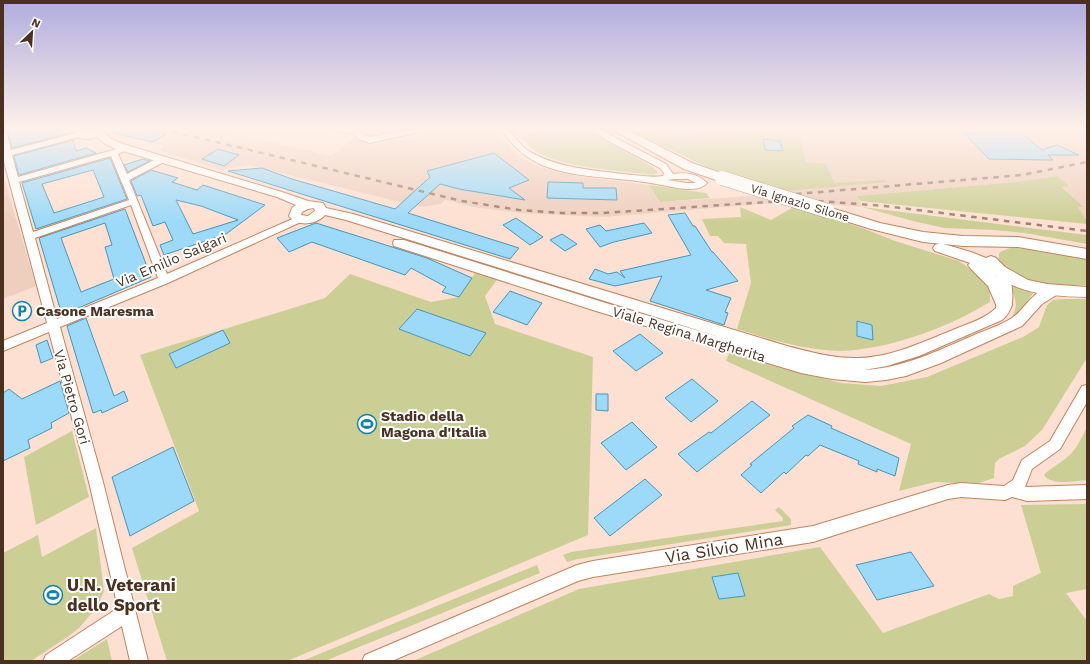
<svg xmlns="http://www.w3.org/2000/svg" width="1090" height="664" font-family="'Work Sans',sans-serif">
<rect width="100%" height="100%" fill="#fde0d1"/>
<g fill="#eecfbe">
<path d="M125,129H212L331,156L354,138L370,145L454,129H495L502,141L506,142L516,154L531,163L542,168L577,176L649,185L660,202L751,196L785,191L707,167L665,147L633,129H1087V221L1078,207L1083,206L1062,186H1068L1057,176L1016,182L857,196L862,207L810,203H773L604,217L521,213L473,207L445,200L441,204L421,207L249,165L221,170L159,150L165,146L146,141L149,139L146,138L142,140L118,134Z"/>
<path d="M3,175L36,286L3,299Z"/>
</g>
<g fill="#cccf95">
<path d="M551,129H589L602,139L653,167L658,173L653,175C620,170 561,168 534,150C529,146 525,141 520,137Z"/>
<path d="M628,129H644L654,135L666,137L746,132L800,137L806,162L826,164L834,183L885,180L887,182L786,191L707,167Z"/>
<path d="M1057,176L1069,186L1062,187L1084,207H1078L1087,221V224L860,201L857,196L1016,182Z"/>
<path d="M649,185L706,193L710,198L660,202Z"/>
<path d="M795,206L865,229L895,241L959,261L976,273L987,283L990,292V302C955,323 920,337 880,346C867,348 854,351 841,351C804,350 771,340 737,329L751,283L746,244L724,243L718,236H710L702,219L741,217L740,207L771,220Z"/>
<path d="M862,207L1087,235V244L1025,233L994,230L944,228L913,221Z"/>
<path d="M1012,247L1087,259V285C1068,285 1045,288 1027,281C1021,278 1014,273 1008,269C1002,265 996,260 1000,252Z"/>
<path d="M475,273L497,280L485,296L495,324L593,357L588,535L287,661H167L132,548L199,511L140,355L325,298L350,274L431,302L459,297Z"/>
<path d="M1009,283L1033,293L1022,310L1011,319C1019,305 1016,297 1008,284Z"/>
<path d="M1061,299H1087V358L1042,430L1025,446L999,459L995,463L994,478L976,484L935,482L899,491L911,444L726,361L730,351L792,370L841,383L881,386L927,377L1023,337L1039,327L1047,305L1053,300Z"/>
<path d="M1087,427V480C1075,481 1051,486 1044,475C1050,468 1058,465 1065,459C1076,451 1081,439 1087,427Z"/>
<path d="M72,431L89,497L36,525L24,457Z"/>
<path d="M1087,504V589L1066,593L1087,621V661H413L579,589L820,547L883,633L989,594L999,599L1013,596V586L1041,573L1021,505Z"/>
<path d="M779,507L791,519V525L578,559L567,562L563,555L571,552L783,521V518L775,510Z"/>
<path d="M96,528L104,591L97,607L79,628L69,636L31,661H3V553L38,535L42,557Z"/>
<path d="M537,565L540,573L325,661H302Z"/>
<path d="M107,639L112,661H72Z"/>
</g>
<g fill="#9ddaf9" stroke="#4695b9" fill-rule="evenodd">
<path d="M7,129H70L66,134L12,148Z"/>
<path d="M115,129H146L165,135L152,142L114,133Z"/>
<path d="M974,129H1017L1042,150L1057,145L1079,155H1048L1053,160L989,159L964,133H977Z"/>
<path d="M763,139L780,141L783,151L765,150Z"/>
<path d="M73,140L76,151L86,148L96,153L19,175L14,156Z"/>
<path d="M218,149L239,155L224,166L202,159Z"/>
<path d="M494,153L529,180L509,188L525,200L459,189L440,184L408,213L519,248L510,259L228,171L262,168L292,179L395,209L430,177L427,171Z"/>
<path d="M110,158L127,199L36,229L22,183ZM93,170L104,197L54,213L42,184Z"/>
<path d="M143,159L150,161L128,172L124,165Z"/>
<path d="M151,170L178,178L172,182L197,190L203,185L265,205L226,234L164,255L160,245L173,240L165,222L153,226L141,195L137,196L131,181ZM176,200L201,206L238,220L193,234Z"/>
<path d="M548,182L583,183V188H616L617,200L547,198Z"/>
<path d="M125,209L151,277L62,315L39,238ZM105,223L112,245L105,247L114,279L81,292L61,238Z"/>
<path d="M685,213L693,226H695L712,252H713L738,281L706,290L731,298L725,312L728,313L724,325L650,301L662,276L615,286L589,279L595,269L608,274L617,272L625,278L620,271L691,255L668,215Z"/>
<path d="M516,218L543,237L530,245L503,225Z"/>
<path d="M316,223L427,258L472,278L459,297L442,292L446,287L411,268L405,275L312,242L289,252L277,238Z"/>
<path d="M644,223L652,233L614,242L600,247L586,229L600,225L606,231Z"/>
<path d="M562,234L577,244L565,251L550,240Z"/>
<path d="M510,291L542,303L527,325L493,312Z"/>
<path d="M417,309L486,333L470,356L399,329Z"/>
<path d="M86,318L114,396L124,391L128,401L102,413L101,410L93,413L67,326Z"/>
<path d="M857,321L872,325L873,340L857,336Z"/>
<path d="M223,330L230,343L176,368L169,354Z"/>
<path d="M640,334L663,353L636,371L613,351Z"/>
<path d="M47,340L53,358L41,363L36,345Z"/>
<path d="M692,379L718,401L691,422L665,398Z"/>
<path d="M60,381L69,413L51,423L52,428L28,440L30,448L3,461V393L9,389L22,399Z"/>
<path d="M596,394H608V411L596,410Z"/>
<path d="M752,401L770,415L697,472L678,454L709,432L711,433Z"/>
<path d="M808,415L832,426L831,428L899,458L895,476L877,469V472L858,464L859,461L820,445L808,456L806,455L786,474L784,472L761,493L741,475L752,465L750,464L794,428L792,426Z"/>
<path d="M632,422L657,447L626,470L601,443Z"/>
<path d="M173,447L194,501L130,536L112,477Z"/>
<path d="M645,479L662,495L610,536L594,518Z"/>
<path d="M911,552L934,586L877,600L856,565Z"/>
<path d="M738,573L745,596L719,599L712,577Z"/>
</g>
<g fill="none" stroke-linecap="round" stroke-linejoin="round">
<g stroke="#c3835f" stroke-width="2">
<g id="minor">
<path d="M335,129H360L364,135L370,137L413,129H433L370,143L358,139L354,133L339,131Z"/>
<path d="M501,129H509C515,138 522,147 530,152C559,168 591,170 623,174C636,175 650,178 663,176L664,173L660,168L606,140L593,129H603L612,136L666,164L673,174C685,172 698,173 707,183C703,188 696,189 690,189C675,189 660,184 645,182C611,177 574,178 542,165C524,157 513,146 501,129ZM674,179H688L696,183H687L667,180Z"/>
<path d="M3,132L7,134L11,150L80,132L84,134L83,136L12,155L18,177L120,148L124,151L118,154L127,174L160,157H166L167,159L166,161L129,180L167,274L297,217L300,216L305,219L303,221L168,283L60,327L103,482L148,661H130L122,626L68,661H43L46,655L118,608L89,482L49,332L3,351V341L47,323L3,158ZM111,156L129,200L33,232L19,182ZM131,205L158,278L57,319L35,238Z"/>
<path d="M1087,385V402L1060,449L1032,469L1025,487L1087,485V499L1027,501L1012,497L1005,500L961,497L948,499L813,542L593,577L578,581L392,661H362L365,655L577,565L593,561L813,526L948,485L961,483L1004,486L1013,480L1022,460L1050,441L1082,386Z"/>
</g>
</g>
<g stroke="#c3835f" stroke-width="2">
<path id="tertiary" d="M78,129H89L86,133L95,129H106L104,132L111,139L123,144L285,193L308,201L323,203L326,208L353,214L787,346C810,352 835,359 859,358C892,357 923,342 953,330C967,324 985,319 996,308L998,297L996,274L998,271L1003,269L1008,271L1010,274C1012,290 1017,308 1002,320L919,356L887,366L864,370C903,368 937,351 972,336C985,330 1000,326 1012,318C1026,309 1037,282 1058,288L1060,291L1058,294L1042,304L1022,326L941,363L906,376L886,380L865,382L832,379L801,373L596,311L394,246L393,243L394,240H404L606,303L726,339L346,220L325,215C316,225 297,227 289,216L292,208L296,205L277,197L116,149L104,143L97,137C89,139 80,141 75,134ZM314,208L315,211L308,216L301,215L302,212L308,209Z"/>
</g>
<g stroke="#c3835f" stroke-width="2">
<g id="secondary">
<path d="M611,129H626L692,163L727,175L728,178L727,181L722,182L684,169Z"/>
<path d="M828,207L880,223L923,232L963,236L1018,237L1087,249V259L1018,247L963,246L923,242L871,229L823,214L821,211L823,208Z"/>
<path d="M940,243L971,252L986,258L991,256L996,258L1005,267L1028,280L1047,284L1087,287V297C1054,296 1022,295 995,275L1003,284L1012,305L1010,309L1004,311L998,309L988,286L971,269L968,265L970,263L935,251L933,248L935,245Z"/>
</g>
</g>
<use href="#minor" fill="#fff" fill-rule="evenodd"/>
<use href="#tertiary" fill="#fff" fill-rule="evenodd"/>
<use href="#secondary" fill="#fff" fill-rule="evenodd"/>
<g stroke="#9c8070" stroke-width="2.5" stroke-dasharray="5.5 5.5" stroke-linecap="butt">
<path d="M162,129L462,201L519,210L562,213H603L782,201"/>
<path d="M796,194L1022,175L1087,162"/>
<path d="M818,201L885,206L1087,231"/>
</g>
<g stroke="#c3835f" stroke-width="15" stroke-linecap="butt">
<path id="secondary-bridge" d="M722,178L828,211"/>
</g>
<use href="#secondary-bridge" stroke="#fff" stroke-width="14"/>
</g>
<linearGradient id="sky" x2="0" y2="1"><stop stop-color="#b0acdd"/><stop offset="0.58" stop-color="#fef1ea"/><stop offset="1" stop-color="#fef1ea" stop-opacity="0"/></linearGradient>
<rect width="1090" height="222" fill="url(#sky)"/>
<defs>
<g id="parking-ring" transform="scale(1)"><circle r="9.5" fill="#fff" stroke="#1481a9" stroke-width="1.5"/><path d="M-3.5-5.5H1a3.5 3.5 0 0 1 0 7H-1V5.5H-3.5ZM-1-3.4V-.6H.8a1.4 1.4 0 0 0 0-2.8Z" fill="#1481a9"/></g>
<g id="stadium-ring" transform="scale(1)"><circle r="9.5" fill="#fff" stroke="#1481a9" stroke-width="1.5"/><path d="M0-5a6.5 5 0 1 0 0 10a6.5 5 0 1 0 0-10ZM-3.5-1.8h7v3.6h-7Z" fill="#1481a9"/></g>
</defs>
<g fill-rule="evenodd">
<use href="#parking-ring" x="22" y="311"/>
<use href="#stadium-ring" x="367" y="424"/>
<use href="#stadium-ring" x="53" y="595"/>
</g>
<g text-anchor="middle" stroke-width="4" stroke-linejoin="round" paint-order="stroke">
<g font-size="12" fill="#4b3020" stroke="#fff">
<text transform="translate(800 203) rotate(17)" y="4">Via Ignazio Silone</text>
</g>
<g font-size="14" fill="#4b3020" stroke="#fff">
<text transform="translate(171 260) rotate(-23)" y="5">Via Emilio Salgari</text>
<text transform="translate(689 334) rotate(17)" y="5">Viale Regina Margherita</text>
<text transform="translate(72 397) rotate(74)" y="5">Via Pietro Gori</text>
</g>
<g font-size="14" font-weight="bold" fill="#4b3020" stroke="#fff" text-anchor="start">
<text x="36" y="316">Casone Maresma</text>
<text x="381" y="421">Stadio della<tspan x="381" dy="16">Magona d'Italia</tspan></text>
</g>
<g font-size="17" fill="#4b3020" stroke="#fff">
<text transform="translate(724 548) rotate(-9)" y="6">Via Silvio Mina</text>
</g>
<g font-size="17" font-weight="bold" fill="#4b3020" stroke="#fff" text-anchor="start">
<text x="67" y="591">U.N. Veterani<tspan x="67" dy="20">dello Sport</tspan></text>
</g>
</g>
<rect width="1090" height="664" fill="none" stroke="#4b3020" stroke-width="8"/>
<g transform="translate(32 32) rotate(25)" stroke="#ffffff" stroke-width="3" paint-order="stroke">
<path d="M0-3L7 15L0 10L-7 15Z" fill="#4b3020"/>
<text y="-6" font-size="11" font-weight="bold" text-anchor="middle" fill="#4b3020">N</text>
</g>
</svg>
